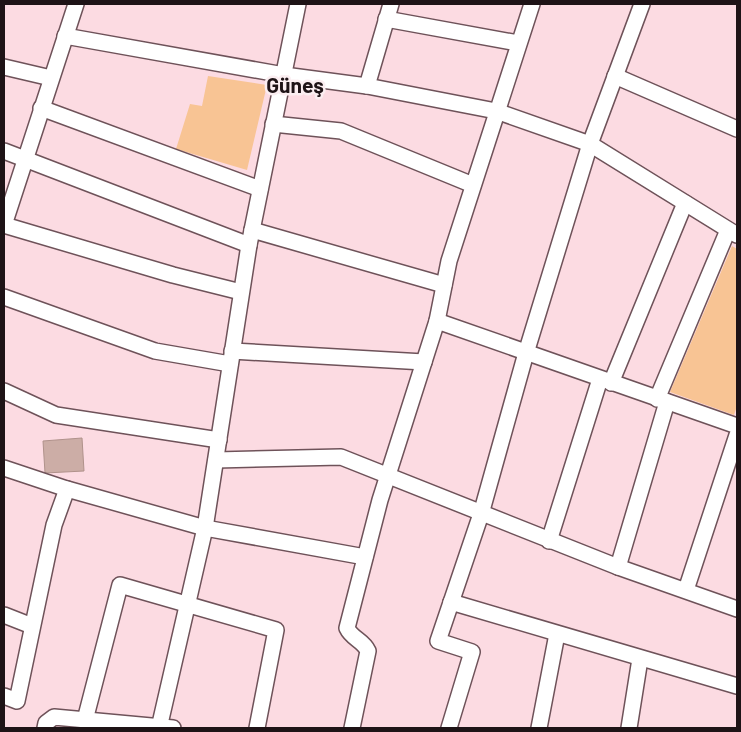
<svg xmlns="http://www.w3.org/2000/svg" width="741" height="732" font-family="Barlow,sans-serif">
<rect width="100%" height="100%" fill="#fcdbe2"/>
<g fill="#f8c494">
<path d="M208,76L267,85L247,170L176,149L190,104L202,106Z"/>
<path d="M732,246L737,249V406L734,415L670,392Z"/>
</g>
<path fill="#ccada6" stroke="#b0928b" d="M82,438L84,471L45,473L43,441Z"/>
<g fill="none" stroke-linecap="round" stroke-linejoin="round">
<g stroke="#6e5259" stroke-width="18">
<g id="minor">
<path d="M386,19L518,43"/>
<path d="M65,36L284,75L367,86L496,111L590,144L737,235"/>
<path d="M4,67L51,78"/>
<path d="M615,76L737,129"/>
<path d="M367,86L391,4"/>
<path d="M41,108L260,189"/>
<path d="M273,124L341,131L473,185"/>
<path d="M4,151L249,245"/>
<path d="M4,225L173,275L241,292"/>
<path d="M4,225L76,4"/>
<path d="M252,230L444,285"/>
<path d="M4,297L155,351L230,364"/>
<path d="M437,321L737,426"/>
<path d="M232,351L424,362"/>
<path d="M611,383L685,203"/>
<path d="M4,391L56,415L219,440"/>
<path d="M657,399L728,230"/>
<path d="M216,460L341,457L618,567L737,609"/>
<path d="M4,468L67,489L205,528L365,557"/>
<path d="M549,541L600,379"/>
<path d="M618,567L667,402"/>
<path d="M686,590L737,435"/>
<path d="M451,602L737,686"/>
<path d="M4,615L32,626"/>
<path d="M4,696L17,701L54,525L67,489"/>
<path d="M85,720L120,585L276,630L257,728"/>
<path d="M45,728L46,723L54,717L173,728"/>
<path d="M159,728L205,528L249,245L298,4"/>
<path d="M352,728L368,651C363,640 352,639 347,628L380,500L437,321L449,261L532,4"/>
<path d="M449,728L472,652L438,641L481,514L526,353L590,144L642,4"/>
<path d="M539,728L557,634"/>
<path d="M629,728L640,659"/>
</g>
</g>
<use href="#minor" stroke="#fff" stroke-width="15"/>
</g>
<g text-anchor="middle" stroke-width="5" stroke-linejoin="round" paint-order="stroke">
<g font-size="21" font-weight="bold" fill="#1e1316" stroke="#fbeef1">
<text x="295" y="93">Güneş</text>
</g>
</g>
<rect width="741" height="732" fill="none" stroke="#1e1316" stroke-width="10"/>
</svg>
